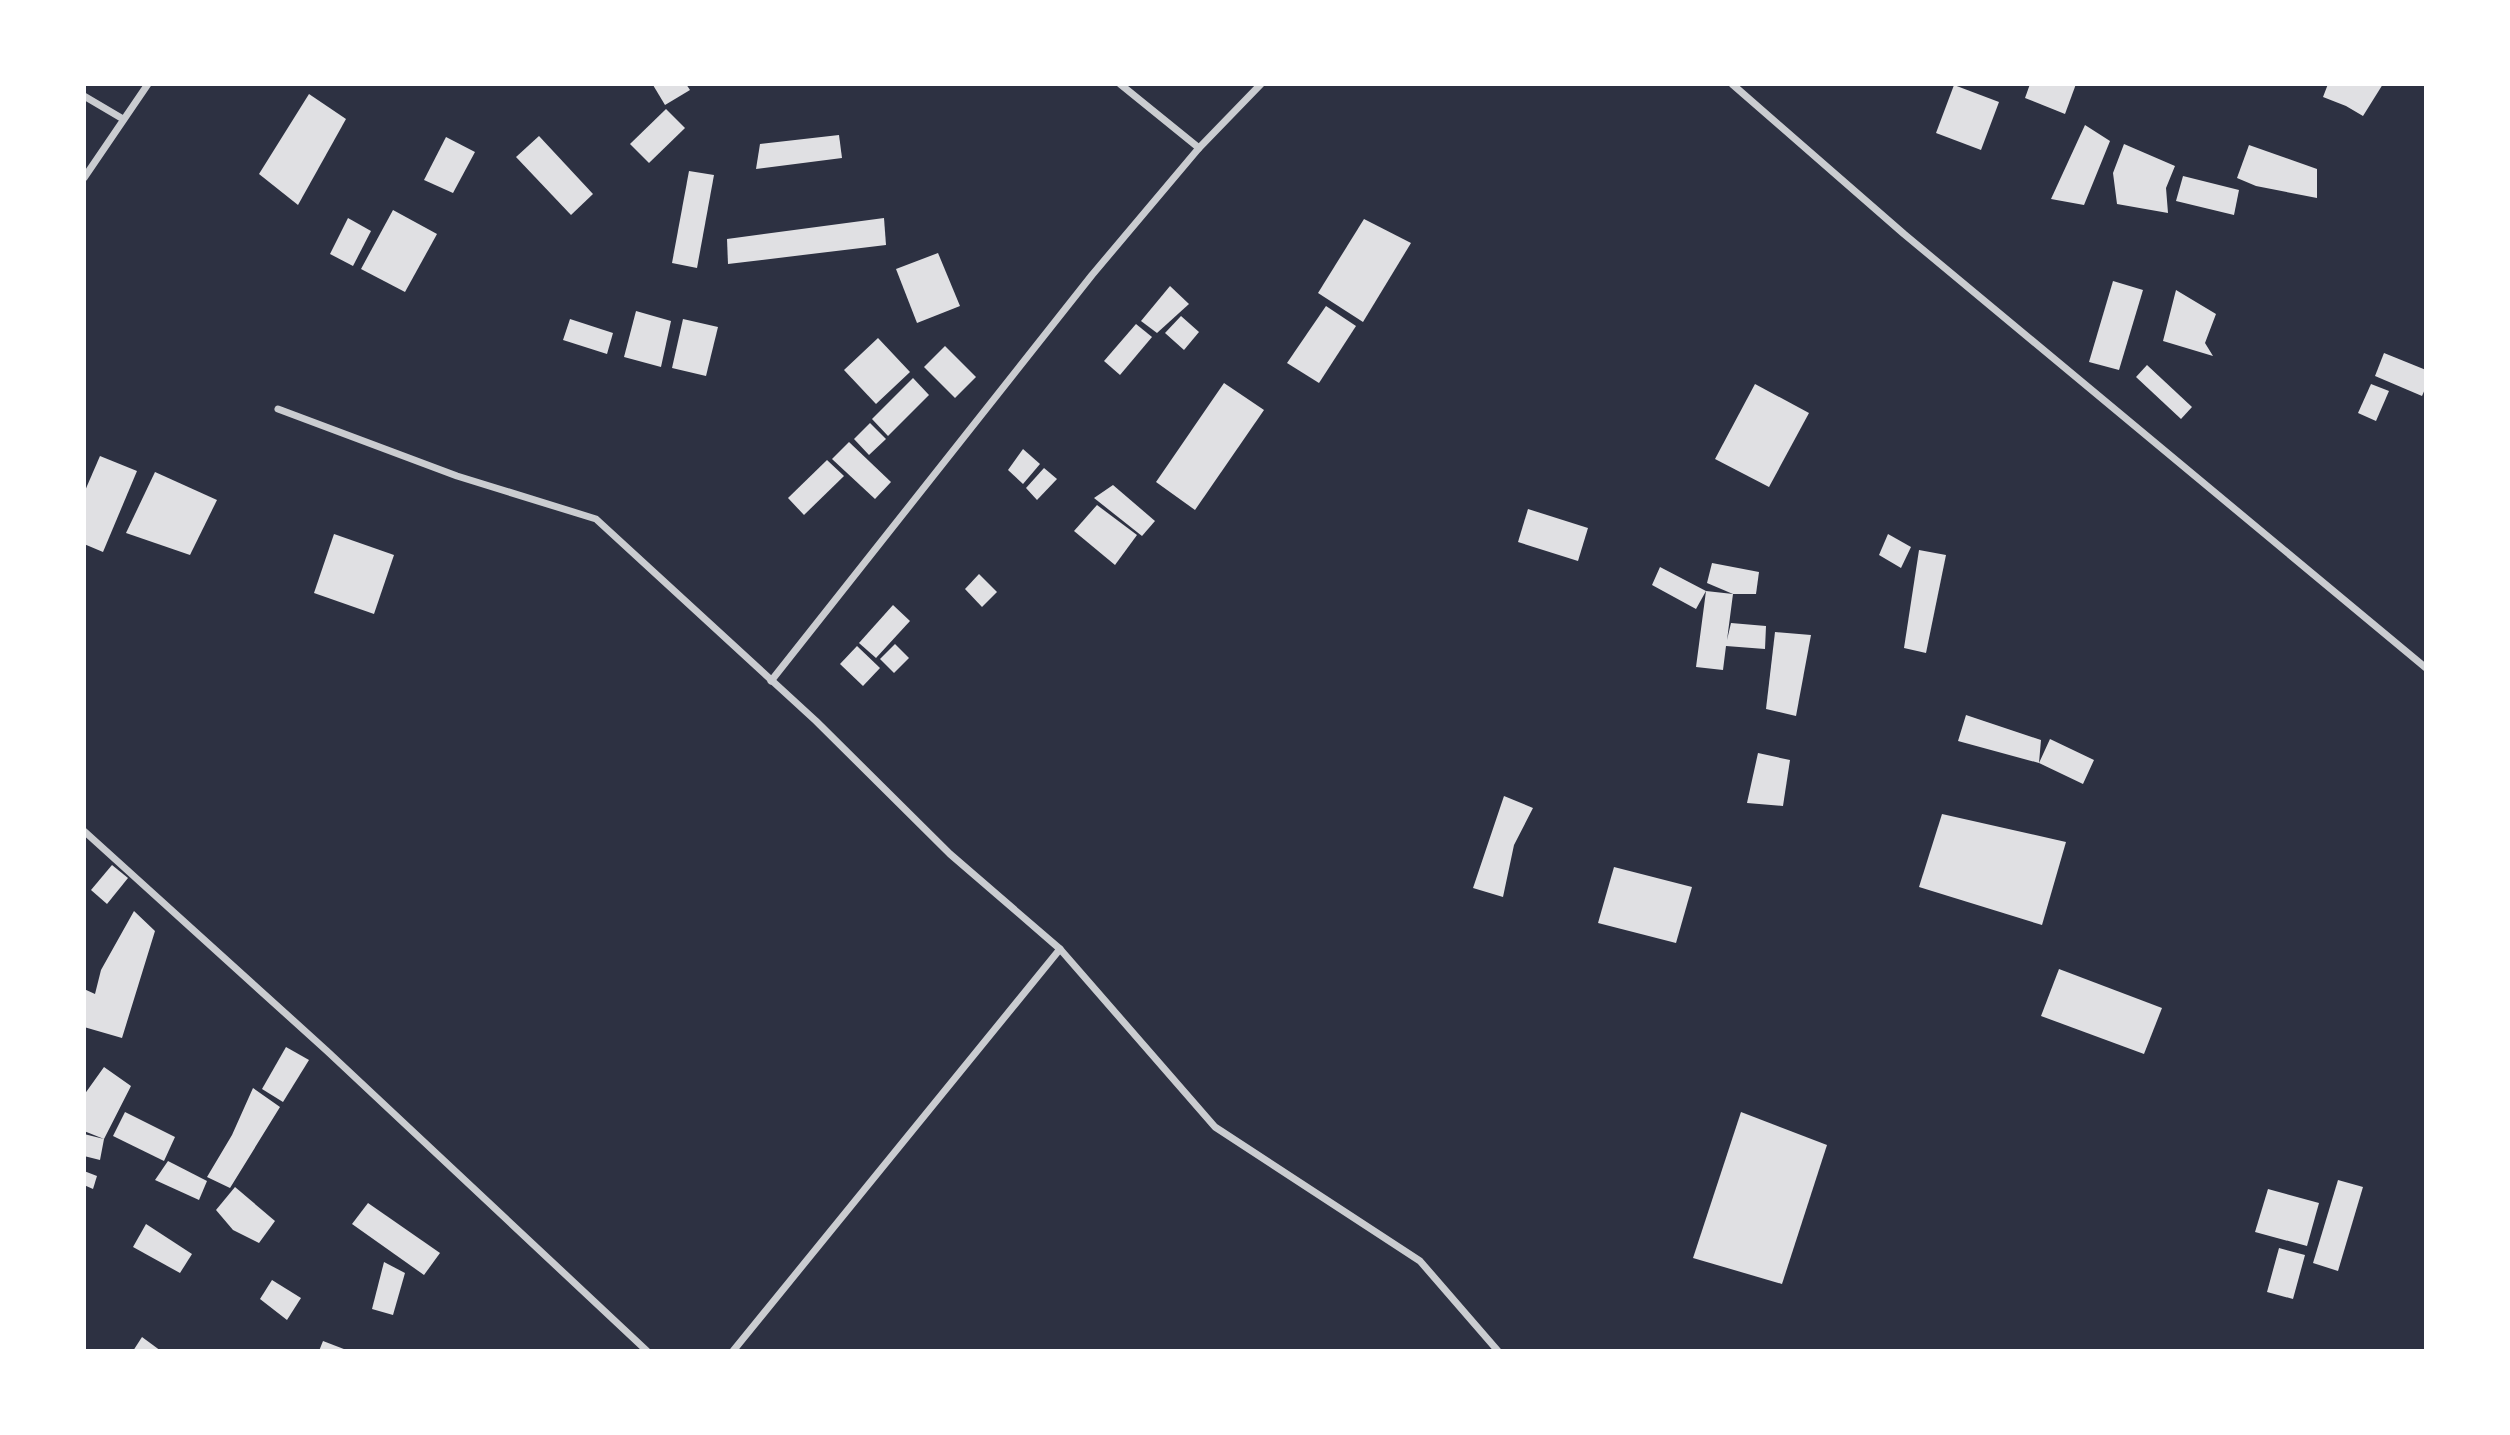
<svg xmlns="http://www.w3.org/2000/svg" width="2510" height="1435" font-family="Mulish,sans-serif">
<rect width="100%" height="100%" fill="#2d3142"/>
<g fill="#e0e0e3">
<path d="M656,84H686L690,90L665,105L653,85Z"/>
<path d="M2030,84H2076L2065,114L2025,98Z"/>
<path d="M2328,84H2383L2363,116L2346,106L2323,97Z"/>
<path d="M1954,85L1999,102L1981,150L1936,133Z"/>
<path d="M309,94L346,119L298,205L259,174Z"/>
<path d="M666,109L685,128L649,163L630,144Z"/>
<path d="M2085,125L2110,141L2084,205L2051,199Z"/>
<path d="M839,135L842,158L756,169L760,144Z"/>
<path d="M539,136L593,194L571,215L516,157Z"/>
<path d="M446,137L475,152L453,193L424,180Z"/>
<path d="M2124,144L2175,166L2166,188L2168,213L2117,204L2113,173Z"/>
<path d="M2249,145L2317,169V198L2256,186L2237,178Z"/>
<path d="M689,171L714,175L697,268L672,263Z"/>
<path d="M2183,176L2239,190L2234,215L2176,201Z"/>
<path d="M393,210L437,234L405,292L361,269Z"/>
<path d="M348,218L371,231L353,266L330,254Z"/>
<path d="M884,218L886,245L728,264L727,239Z"/>
<path d="M1364,219L1411,243L1363,322L1318,293Z"/>
<path d="M938,253L960,306L917,323L896,269Z"/>
<path d="M2113,281L2143,290L2119,370L2089,362Z"/>
<path d="M1170,286L1189,304L1157,333L1141,321Z"/>
<path d="M2176,290L2216,314L2205,343L2213,356L2163,341Z"/>
<path d="M1326,306L1356,326L1319,383L1287,363Z"/>
<path d="M636,311L671,321L661,367L624,357Z"/>
<path d="M1181,316L1199,332L1184,350L1165,333Z"/>
<path d="M570,319L613,333L607,354L563,340Z"/>
<path d="M683,319L718,327L706,376L672,368Z"/>
<path d="M1136,324L1152,337L1120,375L1104,361Z"/>
<path d="M878,338L910,372L876,404L844,370Z"/>
<path d="M945,346L976,377L955,398L924,367Z"/>
<path d="M2384,353L2426,370V387L2422,396L2375,376Z"/>
<path d="M2147,365L2192,407L2181,419L2136,377Z"/>
<path d="M913,378L929,395L888,436L872,419Z"/>
<path d="M1224,383L1264,410L1195,510L1156,482Z"/>
<path d="M1755,384L1809,413L1769,487L1715,459Z"/>
<path d="M2371,384L2389,391L2376,421L2358,413Z"/>
<path d="M870,423L886,439L869,455L854,439Z"/>
<path d="M849,442L891,482L875,499L832,459Z"/>
<path d="M1023,449L1040,464L1023,484L1008,470Z"/>
<path d="M100,456L137,471L103,552L84,544V493Z"/>
<path d="M827,460L844,476L804,515L788,498Z"/>
<path d="M1044,468L1057,479L1037,500L1026,488Z"/>
<path d="M155,472L217,500L190,555L126,533Z"/>
<path d="M1113,485L1155,521L1142,536L1094,498Z"/>
<path d="M1097,505L1137,535L1115,565L1074,531Z"/>
<path d="M1528,509L1588,528L1578,561L1518,542Z"/>
<path d="M334,534L394,555L374,614L314,593Z"/>
<path d="M1888,534L1911,547L1901,568L1879,555Z"/>
<path d="M1919,550L1946,555L1926,653L1904,648Z"/>
<path d="M1712,563L1759,572L1756,594H1733L1707,583Z"/>
<path d="M1660,567L1706,591L1733,594L1727,640L1731,623L1766,626L1765,649L1726,646L1723,670L1696,667L1706,591L1696,609L1652,585Z"/>
<path d="M979,574L997,592L982,607L965,589Z"/>
<path d="M893,605L910,621L876,658L859,643Z"/>
<path d="M1775,632L1811,635L1796,716L1766,709Z"/>
<path d="M895,644L909,658L894,673L880,659Z"/>
<path d="M857,646L880,668L863,686L840,664Z"/>
<path d="M1966,715L2041,740L2039,763L2050,739L2094,760L2083,784L2039,763L1958,741Z"/>
<path d="M1758,753L1790,760L1783,806L1747,803Z"/>
<path d="M1504,796L1533,808L1514,845L1503,897L1473,888Z"/>
<path d="M1942,814L2066,842L2042,925L1919,887Z"/>
<path d="M112,865L128,878L107,904L91,890Z"/>
<path d="M1614,867L1692,887L1676,943L1598,923Z"/>
<path d="M134,911L155,931L122,1038L84,1027V989L95,994L101,970Z"/>
<path d="M2059,969L2162,1008L2144,1054L2041,1016Z"/>
<path d="M286,1047L309,1060L283,1102L262,1089Z"/>
<path d="M104,1067L131,1086L104,1139L100,1160L84,1156V1134L104,1139L84,1131V1095Z"/>
<path d="M253,1088L280,1107L230,1188L207,1177L232,1135Z"/>
<path d="M125,1112L175,1137L164,1161L113,1136Z"/>
<path d="M1741,1112L1827,1145L1782,1284L1693,1258Z"/>
<path d="M168,1161L207,1181L199,1200L155,1180Z"/>
<path d="M84,1171L97,1176L93,1189L84,1185Z"/>
<path d="M2338,1180L2363,1187L2338,1271L2313,1263Z"/>
<path d="M235,1187L275,1221L259,1243L233,1230L216,1210Z"/>
<path d="M2268,1189L2319,1203L2307,1246L2255,1232Z"/>
<path d="M368,1203L440,1253L424,1275L352,1224Z"/>
<path d="M146,1224L192,1254L180,1273L133,1247Z"/>
<path d="M2279,1248L2305,1255L2293,1299L2267,1292Z"/>
<path d="M384,1262L405,1273L393,1315L372,1309Z"/>
<path d="M272,1280L301,1298L287,1320L260,1299Z"/>
<path d="M142,1337L161,1351H133Z"/>
<path d="M323,1341L349,1351H319Z"/>
</g>
<g fill="none" stroke-linecap="round" stroke-linejoin="round">
<g stroke="#caccd0" stroke-width="7">
<path d="M1120,84L1199,148"/>
<path d="M1732,84L1904,234L2426,668"/>
<path d="M84,96L123,119"/>
<path d="M84,178L148,84"/>
<path d="M278,409L457,476L596,519L816,721L950,854L1060,949L1215,1127L1420,1261L1498,1351"/>
<path d="M771,681L1092,275L1199,148L1261,84"/>
<path d="M84,831L327,1051L647,1351"/>
<path d="M733,1351L1060,949"/>
</g>
</g>
<rect width="2510" height="1435" fill="none" stroke="#ffffff" stroke-width="172"/>
</svg>
